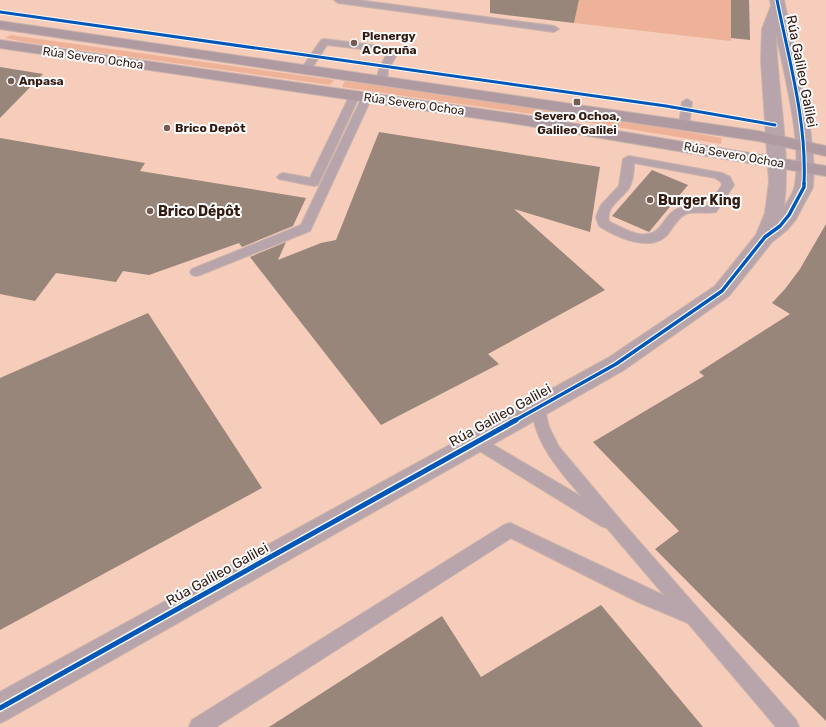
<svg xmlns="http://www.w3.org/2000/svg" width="826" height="727" font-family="Rubik,sans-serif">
<rect width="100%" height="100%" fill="#efd4c9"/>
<rect fill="#f6ccba" x="0" y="0" width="826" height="727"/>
<g fill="#eeb298">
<path d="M579,0H731V41L574,23Z"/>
<path d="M10,35L334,80L330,85L24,42L5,38Z"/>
<path d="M345,81L644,124L722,138L721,144L567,119L342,87Z"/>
</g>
<g fill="#98867a">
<path d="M490,0H579L574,23L490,13Z"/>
<path d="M731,0H749L750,40L731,38Z"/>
<path d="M0,67L43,74L0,118Z"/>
<path d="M379,132L600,167L590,232L514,209L605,290L488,354L499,364L381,425L250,257L286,242L278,260L321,243L336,240Z"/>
<path d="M0,138L145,163L140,171L306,198L293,226L242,247L239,243L149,275L123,271L116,282L56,273L35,301L0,294Z"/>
<path d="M652,170L688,185L649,232L612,216Z"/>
<path d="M826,224V721L655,549L679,531L593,442L704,376L699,372L790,314L772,303L785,289L800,269Z"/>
<path d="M148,313L262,488L0,630V378Z"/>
<path d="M601,605L703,727H269L442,616L481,677Z"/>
</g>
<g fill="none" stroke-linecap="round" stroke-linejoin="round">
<g stroke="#cab4ab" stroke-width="2">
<g id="lane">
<path d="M334,0H358L554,26L559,29L554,32L338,3Z"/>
<path d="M324,39L396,48L399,51L388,70L387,84H379C374,73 383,62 388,52L327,45L312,68L307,73H301L299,71L301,69L321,40Z"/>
<path d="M355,92L360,95L318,185L314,186L279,179L277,177L279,175L283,173L310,178L350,95Z"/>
<path d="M367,94L372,97L310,231L200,275L196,276L192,275L190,272L192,269L301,225L362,97Z"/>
<path d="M687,99L692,102L689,125L684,128L679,125L682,102Z"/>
<path d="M629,156L722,173L730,177L734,185L716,212C706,214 695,211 686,214C677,218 673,228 667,235C650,253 616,237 599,226L596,217L601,205L619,186L623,159ZM634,163L715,178L721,182L722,185L708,206C697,206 685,204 675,210C668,214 665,221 660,227C648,242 627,231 612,223L609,221C606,206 622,199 629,188C633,181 634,171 634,163Z"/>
<path d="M538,400L543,402L549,427L559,447L623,523L796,720L799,727H776L688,623L638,602L511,538L216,727H189L192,720L504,525L510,523L665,596L607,528L601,526L470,445L467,441L470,437L475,435L480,437L582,497C562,473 539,449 533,417C532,411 530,407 533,402Z"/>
</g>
</g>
<g stroke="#cab4ab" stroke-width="2">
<path id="street" d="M770,0H784L810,126L814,167L813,187L796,219L787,230L772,242L729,296L624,370L10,718L0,723V692L608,358L715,286L756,235L765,213L769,182L761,60L762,29L771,6ZM776,33C785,78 802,141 795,185C794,192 788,201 784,207C791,149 777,91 776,33Z"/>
</g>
<g stroke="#cab4ab" stroke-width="2">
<g id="secondary">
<path d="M0,21L758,131L826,146V156L758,141L0,29Z"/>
<path d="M0,40L523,115L826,166V176L523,125L0,48Z"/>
</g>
</g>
<use href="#lane" fill="#b8a5ab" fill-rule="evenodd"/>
<use href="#street" fill="#b8a5ab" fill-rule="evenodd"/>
<use href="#secondary" fill="#af9aa2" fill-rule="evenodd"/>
<g stroke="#fbfbfb" stroke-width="5">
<g id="cycleway-far2">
<path d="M777,0C789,60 807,122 804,184"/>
<path d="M0,12L666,106L775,125"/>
</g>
</g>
<g stroke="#fbfbfb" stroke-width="6">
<path id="cycleway-far1" d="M514,421L616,364L722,291L765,237L780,226L789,215L804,187V183"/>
</g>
<g stroke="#fbfbfb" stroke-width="8">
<path id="cycleway" d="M0,708L516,420"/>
</g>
<use href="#cycleway-far2" stroke="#0057b8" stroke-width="3"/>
<use href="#cycleway-far1" stroke="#0057b8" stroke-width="3.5"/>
<use href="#cycleway" stroke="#0057b8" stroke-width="5"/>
</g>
<g fill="#745c52" stroke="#fbfbfb" stroke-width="1.5">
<circle cx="354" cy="43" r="4"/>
<circle cx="11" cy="81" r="4"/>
<rect x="573" y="98" width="8" height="8" rx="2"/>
<circle cx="167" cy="128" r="4"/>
<circle cx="650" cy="200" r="4"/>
<circle cx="150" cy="211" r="4"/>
</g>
<g text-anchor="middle" stroke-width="4" stroke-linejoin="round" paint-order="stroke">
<g font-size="12" font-weight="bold" fill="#311b12" stroke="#fbfbfb" text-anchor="start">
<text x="362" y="40">Plenergy<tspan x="362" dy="14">A Coruña</tspan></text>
<text x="19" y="85">Anpasa</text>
<text x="577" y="120" text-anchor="middle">Severo Ochoa,<tspan x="577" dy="14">Galileo Galilei</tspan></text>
<text x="175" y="132">Brico Depôt</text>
</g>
<g font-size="12" fill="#311b12" stroke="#fbfbfb">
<text transform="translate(93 58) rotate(8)" y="4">Rúa Severo Ochoa</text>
<text transform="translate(414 104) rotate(8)" y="4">Rúa Severo Ochoa</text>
<text transform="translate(734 155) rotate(10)" y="4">Rúa Severo Ochoa</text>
</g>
<g font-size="14" fill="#311b12" stroke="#fbfbfb">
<text transform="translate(802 71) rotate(79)" y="5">Rúa Galileo Galilei</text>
<text transform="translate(500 415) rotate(-29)" y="5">Rúa Galileo Galilei</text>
<text transform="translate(217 574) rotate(-29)" y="5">Rúa Galileo Galilei</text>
</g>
<g font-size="14" font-weight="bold" fill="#311b12" stroke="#fbfbfb" text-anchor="start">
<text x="658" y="205">Burger King</text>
<text x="158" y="216">Brico Dépôt</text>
</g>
</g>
</svg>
